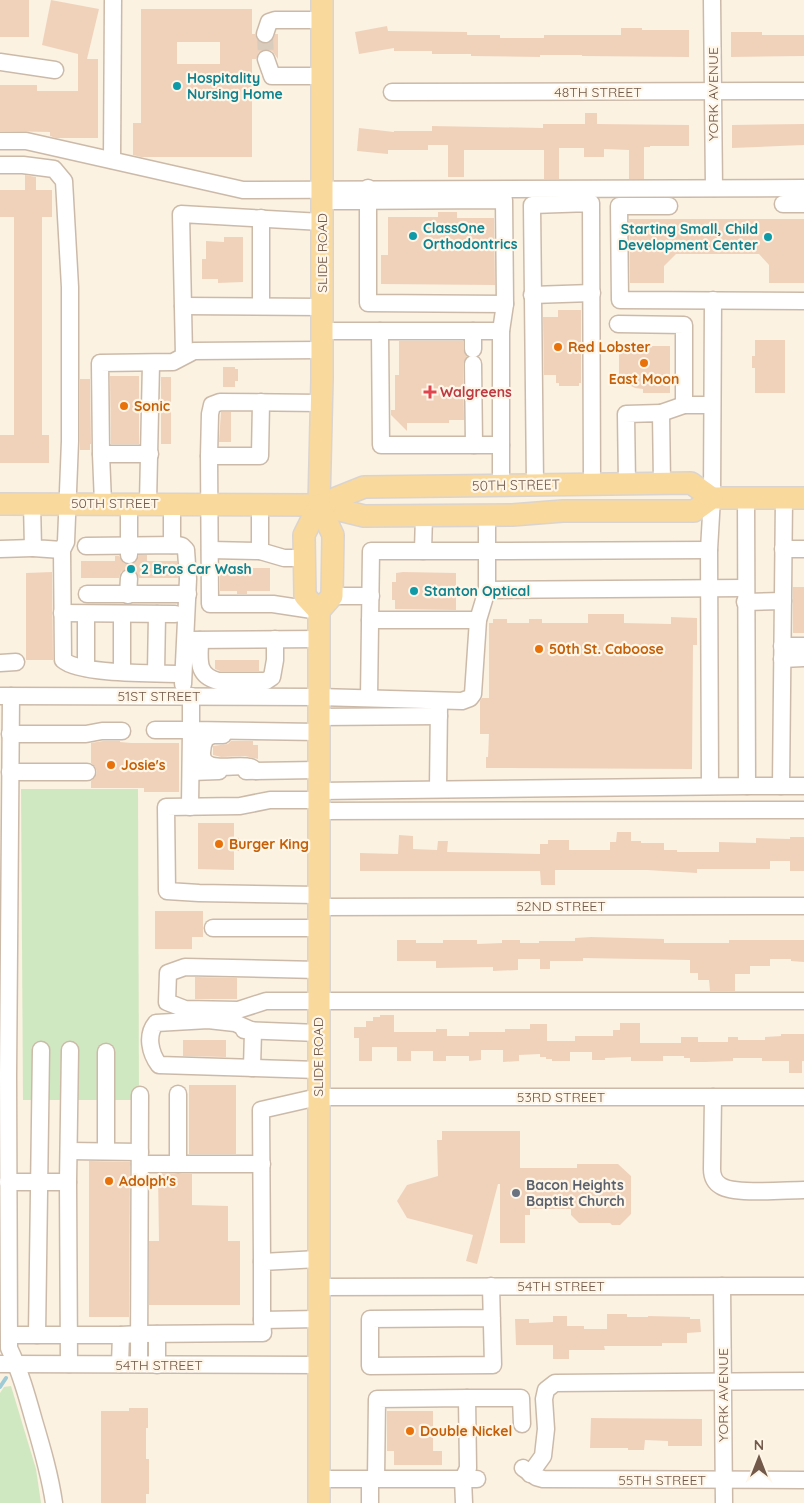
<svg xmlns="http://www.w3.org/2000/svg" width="804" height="1503" font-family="Quicksand,sans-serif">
<rect width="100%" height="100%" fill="#fbf2e2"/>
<g fill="#d0e8c1">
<path d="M21,789H138L139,1100H23Z"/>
<path d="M11,1386L36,1469L41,1503H0V1393L4,1387Z"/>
</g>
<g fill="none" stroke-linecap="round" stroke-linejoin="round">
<path stroke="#9ecbd6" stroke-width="4" d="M0,1387L6,1378"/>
</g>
<g fill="#f0d2bb" fill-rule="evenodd">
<rect x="0" y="0" width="29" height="37"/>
<path d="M51,0L99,9L87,59H98V138H56L50,136V132L0,131V85H37V91H78V54L42,45Z"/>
<path d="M141,9H252V34H255L258,41L262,44H267L272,41L275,34H278V59L273,52L267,49L259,52L256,59H252V157H141L133,155V123H141ZM177,42H220V64H177Z"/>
<path d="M387,26L388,31L467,32V35H500V38H544V35H621V28H642V30H689V57L582,56V55H540V57L471,56V54H432V51H394V48L359,54L355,32Z"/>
<path d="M731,32H762V35H804V56L731,57Z"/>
<path d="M585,113H597V124L689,125V146H650V147H644V179H629V150L604,149V157H584V148H559V179H544V150H464V177H448V145H428V150H388V154L357,151L359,128L394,132V131H432V126L543,128V124H585Z"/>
<path d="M804,124V145L732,148V125Z"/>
<path d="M25,175L36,177V190H52V217H42V435H49V463H0V435H14V217H0V190H25Z"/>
<path d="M438,212H457V218H494L495,285L381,284V255H388V217H438Z"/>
<path d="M629,219H804V283H769V265L759,254H676L664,266V283H630Z"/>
<path d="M224,237H243V282L218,283V279H202V259H206V241L224,242Z"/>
<path d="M558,310H581V383H579V386H559V383H556V375H544L543,317H558Z"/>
<path d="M755,340H785V393H755V368H752V356H755Z"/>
<path d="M399,341H463V349L467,356L463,364L464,420H449V423H407V431L391,415V410H395V375H399Z"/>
<path d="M619,346H670V393H643V389L635,388L627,384L622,379H619Z"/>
<path d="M223,367H235V369H238V381H235V387H223Z"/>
<path d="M110,376H139V444H111Z"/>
<rect x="161" y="377" width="10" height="67"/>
<path d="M80,379H90L91,444H90V450H80Z"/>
<path d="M221,412H231V442H219Z"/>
<path d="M139,555H147V561H177L178,578H139L135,570L129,568L121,572L119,578H81V561H115V556H119L124,563L129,565L137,560Z"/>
<path d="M220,568H270V591H247V594H237V591H220Z"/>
<path d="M52,572L53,660H26V573Z"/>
<path d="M403,572L456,573V610L395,609V600H392V582H396V573Z"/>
<rect x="793" y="587" width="11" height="46"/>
<path d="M588,614H624V623L671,624V617L697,618V645H693L692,769L486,768V757H488L489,734H480V701L482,698H489V623H493V619H507V623H529V619H542V623H588Z"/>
<path d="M215,660H259V671H220L215,669Z"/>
<path d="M103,741H120V742L131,743H179V792H144V788H91V781L95,777L97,772L95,767L91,763V743Z"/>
<path d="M231,741H253V745H258V759L245,756L221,757L213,755V746L228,744Z"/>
<path d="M198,823H234V837L239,838V851H234V870L198,869Z"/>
<path d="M617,832H631V841H641V843H664V850H677V852H719V842L756,843V838L790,839V837H804V871H790V861H770V869H697V873L647,870H555V885H541L540,871H360V853L398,854L399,835L413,836V849L437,850L438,841H448L447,852L540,854V844H548V840H569V850H610V842H616Z"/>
<path d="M155,911H203V937H192V949H155Z"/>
<path d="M591,937L664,939V943H729V940H804V962L791,961V959H770V966H750V974H735V991H710L709,980H698V973H690V960L583,958V961H550V969H540V959H518V970L493,971V967L436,968V961H397V940H416V943H443V940H477V944L502,943V940H520V943H539V941H575V938Z"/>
<path d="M195,977L237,978V999H195Z"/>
<path d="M380,1015H394V1032H436V1029H447V1036H469V1032H505V1029H530V1024H547V1041H575V1036H613V1030H620V1023H640V1043H681V1037H698V1042H728V1037H738V1040H765V1037L781,1036V1034H804V1061H802V1073H789V1061H762V1058H733V1061L705,1062H690V1058H684V1056H663V1061H631V1057L605,1058V1060H592V1052H570V1061H552V1059H546V1057H540V1054L519,1055V1061L503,1062V1050H481V1060L469,1061V1056H446V1061H433V1051H411V1061H397V1047H372V1061H359V1038H354V1027H366V1021H373V1017H380Z"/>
<path d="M183,1040H226V1057L183,1056Z"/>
<rect x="189" y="1085" width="47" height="69"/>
<path d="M442,1131H520V1168H577V1164H618L631,1176V1214L620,1225H612L610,1223H579L571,1215V1209H530V1215H525V1243H500V1184H498L477,1264L466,1261L473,1235L407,1218L397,1201L407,1185L438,1176L437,1140H442Z"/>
<path d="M89,1161L130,1162L129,1317H89Z"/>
<path d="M158,1174H192V1205L228,1206V1241H240V1305H149V1241H159Z"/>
<path d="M607,1314H627V1317H648V1316L690,1317V1319H700L701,1332L687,1333V1343H662V1346H604L605,1350H569V1359H553V1345H516L515,1319H529V1323L553,1322V1316H567V1326H584V1329H607Z"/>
<path d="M129,1408H148V1428H146V1459H149V1494H146V1503H101V1411H129Z"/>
<path d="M387,1411H433V1451H442V1465H394V1451H387Z"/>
<path d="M591,1418L702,1419V1446H668V1441L645,1440L644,1450H628V1448H590Z"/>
</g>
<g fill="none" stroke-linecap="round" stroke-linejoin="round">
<path stroke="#d9ccbc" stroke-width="16" stroke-dasharray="16 8" stroke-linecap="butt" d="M265,34L266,59"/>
<g stroke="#ccbaa9" stroke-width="19">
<g id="minor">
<path d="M712,0L714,188"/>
<path d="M265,34L269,22L275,20H322"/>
<path d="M266,59L272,76H322"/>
<path d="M0,62L55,70"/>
<path d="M392,92L804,91"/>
<path d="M0,141H26L243,190L804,188"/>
<path d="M112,160L113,0"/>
<path d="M0,165H23L54,169L64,181L70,287V441L66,542L62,550L63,660C80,675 158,673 183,674"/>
<path d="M323,201L504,200L505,304L368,303V188"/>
<path d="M783,204H804"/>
<path d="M669,206H619L620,300L804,301"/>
<path d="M261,218V306"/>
<path d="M532,295L592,293"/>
<path d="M183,306L322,307"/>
<path d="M618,324L684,325V405"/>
<path d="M322,331H501"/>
<path d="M380,331L381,445H501"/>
<path d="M473,331V349"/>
<path d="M184,355L181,214L322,222"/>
<path d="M473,364L474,445"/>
<path d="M661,413L684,405H712"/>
<path d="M101,454H150"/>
<path d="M209,456H260L261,402"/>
<path d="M535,484L532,205L591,203L592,484"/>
<path d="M627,484L626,414L661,413L662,483"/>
<path d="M501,485V331L505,304"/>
<path d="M32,503L33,548L62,550"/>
<path d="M103,503L101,454L100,363L173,362L194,351L322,350"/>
<path d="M129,503V555"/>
<path d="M148,503L151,363"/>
<path d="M172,545V504"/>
<path d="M86,546L178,545L182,546L186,550L188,579L183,684"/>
<path d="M0,549L33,548"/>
<path d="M783,549H804"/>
<path d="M210,550L260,551V505"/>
<path d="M260,551L284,558H304"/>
<path d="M423,551H487V515"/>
<path d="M487,590L745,588"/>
<path d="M87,594H188"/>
<path d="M128,595L129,578"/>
<path d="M332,596H371"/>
<path d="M745,602L783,601"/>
<path d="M319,611L273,604H210L209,456L210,414L212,405L220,402L321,403"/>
<path d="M62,613L175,614"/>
<path d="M86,614V668"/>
<path d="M370,620H478"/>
<path d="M188,640L319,639"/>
<path d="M200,640C200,658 195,675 218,681H266L272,677L275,660V639"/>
<path d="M782,646H804"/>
<path d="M782,659L804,658"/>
<path d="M0,663L16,662"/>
<path d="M122,671V614"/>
<path d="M156,673L157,614"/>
<path d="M0,696L318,697L462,701L470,698L473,694L478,620L487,590V551L709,550"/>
<path d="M11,696L8,1076L9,1348C20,1371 27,1396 34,1421C42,1448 50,1475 54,1503"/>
<path d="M191,696V730L318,732"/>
<path d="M369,698L371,551H423L424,515"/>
<path d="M318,717L439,716"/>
<path d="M155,730H191L190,807"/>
<path d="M10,734H86L102,731H122"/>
<path d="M223,735H213L206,738C203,743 202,747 202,753C202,775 236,763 250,767C252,767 255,770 256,771"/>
<path d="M246,771L318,770"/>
<path d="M10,772H87"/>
<path d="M191,772L219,771"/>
<path d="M710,786L709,550L712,498L713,300"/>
<path d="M747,786H804"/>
<path d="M781,786L784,498"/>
<path d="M438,789L439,705"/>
<path d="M318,791L747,786L746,497"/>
<path d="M318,800H270L240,806L166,807L167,891L199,893L318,895"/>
<path d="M318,811L804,810"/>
<path d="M318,907L804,906"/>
<path d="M213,928H318"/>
<path d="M318,970L185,967L168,973L167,1002L185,1009L238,1010L266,1001H804"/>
<path d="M244,1030L318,1033"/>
<path d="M253,1031L235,1023L208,1020L156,1023C146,1035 150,1053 159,1065L318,1070"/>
<path d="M252,1068L253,1031"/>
<path d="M713,1097L712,1169C712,1176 714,1182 721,1186C735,1195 785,1190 804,1190"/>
<path d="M69,1151L140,1152"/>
<path d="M106,1151V1052"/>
<path d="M140,1164H262"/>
<path d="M178,1164V1094"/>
<path d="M8,1182H68L69,1364"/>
<path d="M68,1182L70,1050"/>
<path d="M318,1259L262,1262V1320L318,1319"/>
<path d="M262,1262L261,1110L318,1097H804"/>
<path d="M491,1286L493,1365L370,1366V1319L492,1318"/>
<path d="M722,1286L724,1503"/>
<path d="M318,1287L804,1286"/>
<path d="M9,1335H121L120,1364"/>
<path d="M37,1335L41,1050"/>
<path d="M121,1335L140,1334L263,1333L262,1320"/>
<path d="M0,1364L319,1365"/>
<path d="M139,1364L140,1095"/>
<path d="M157,1365V1334"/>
<path d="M467,1398H521L522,1424"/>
<path d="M523,1468L536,1477L543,1479L804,1480"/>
<path d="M530,1474L543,1456L546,1429L544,1399L546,1390L555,1383L804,1381"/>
<path d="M319,1479H477"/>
<path d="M370,1479V1503"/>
<path d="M376,1479L377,1399L467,1398L468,1468L463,1479L464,1503"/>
</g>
</g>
<g stroke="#dad4d0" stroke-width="24">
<g id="major">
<path d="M0,504L319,505L364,516L512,515L563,511H694L712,498H804"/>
<path d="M319,505L364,487L691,483L712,498"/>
<path d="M319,611L305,596L304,535L319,505L322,379V0"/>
<path d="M319,1503V611L332,596L333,535L319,505"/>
</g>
</g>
<use href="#minor" stroke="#fff" stroke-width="16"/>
<use href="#major" stroke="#f9d99c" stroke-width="21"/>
</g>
<g fill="#0f9aa8" stroke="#fff6e8" stroke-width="2">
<circle cx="177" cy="86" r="5"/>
<circle cx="413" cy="236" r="5"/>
<circle cx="768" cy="237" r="5"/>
<circle cx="131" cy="569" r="5"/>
<circle cx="414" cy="591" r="5"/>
</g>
<g fill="#e8710a" stroke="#fff6e8" stroke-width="2">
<circle cx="558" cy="347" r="5"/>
<circle cx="644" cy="363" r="5"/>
<circle cx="124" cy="406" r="5"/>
<circle cx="539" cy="649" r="5"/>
<circle cx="111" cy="765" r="5"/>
<circle cx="219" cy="844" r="5"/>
<circle cx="109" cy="1181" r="5"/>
<circle cx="410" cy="1431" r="5"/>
</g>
<path fill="#e0444e" stroke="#fff6e8" stroke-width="2" d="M427.5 384.5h5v5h5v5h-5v5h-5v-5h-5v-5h5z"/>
<circle fill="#6b7280" stroke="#fff6e8" stroke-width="2" cx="516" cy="1193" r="5"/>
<g text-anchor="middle" stroke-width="4.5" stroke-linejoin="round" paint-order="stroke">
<g font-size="14" font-weight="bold" fill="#0d838f" stroke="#fff6e8" text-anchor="start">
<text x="187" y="83">Hospitality<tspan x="187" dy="16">Nursing Home</tspan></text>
<text x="423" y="233">ClassOne<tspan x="423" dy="16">Orthodontrics</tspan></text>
<text x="758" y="234" text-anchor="end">Starting Small, Child<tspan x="758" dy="16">Development Center</tspan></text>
<text x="141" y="574">2 Bros Car Wash</text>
<text x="424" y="596">Stanton Optical</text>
</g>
<g font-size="14" fill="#725949" stroke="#fff6e8">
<text x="598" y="97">48TH STREET</text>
<text transform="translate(713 94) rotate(-90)" y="5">YORK AVENUE</text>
<text transform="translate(322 253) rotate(-90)" y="5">SLIDE ROAD</text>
<text transform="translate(516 485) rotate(-1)" y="5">50TH STREET</text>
<text x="115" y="508">50TH STREET</text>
<text x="159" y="701">51ST STREET</text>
<text x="561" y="911">52ND STREET</text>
<text transform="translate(318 1057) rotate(-90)" y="5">SLIDE ROAD</text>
<text x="561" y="1102">53RD STREET</text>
<text x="561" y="1291">54TH STREET</text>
<text x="159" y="1370">54TH STREET</text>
<text transform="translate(723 1395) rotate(-90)" y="5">YORK AVENUE</text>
<text x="662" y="1485">55TH STREET</text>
</g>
<g font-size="14" font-weight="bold" fill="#c56008" stroke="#fff6e8" text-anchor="start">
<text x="568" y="352">Red Lobster</text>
<text x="644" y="384" text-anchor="middle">East Moon</text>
<text x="134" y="411">Sonic</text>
<text x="549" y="654">50th St. Caboose</text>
<text x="121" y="770">Josie's</text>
<text x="229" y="849">Burger King</text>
<text x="119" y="1186">Adolph's</text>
<text x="420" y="1436">Double Nickel</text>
</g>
<g font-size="14" font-weight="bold" fill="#be3a42" stroke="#fff6e8" text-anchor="start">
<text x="440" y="397">Walgreens</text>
</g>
<g font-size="14" font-weight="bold" fill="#5b616d" stroke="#fff6e8" text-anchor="start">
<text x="526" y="1190">Bacon Heights<tspan x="526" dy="16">Baptist Church</tspan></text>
</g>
</g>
<g transform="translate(759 1458)" stroke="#fff6e8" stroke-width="4" paint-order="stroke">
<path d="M0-4L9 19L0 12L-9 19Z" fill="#725949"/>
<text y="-8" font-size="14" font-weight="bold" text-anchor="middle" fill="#725949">N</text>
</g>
</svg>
